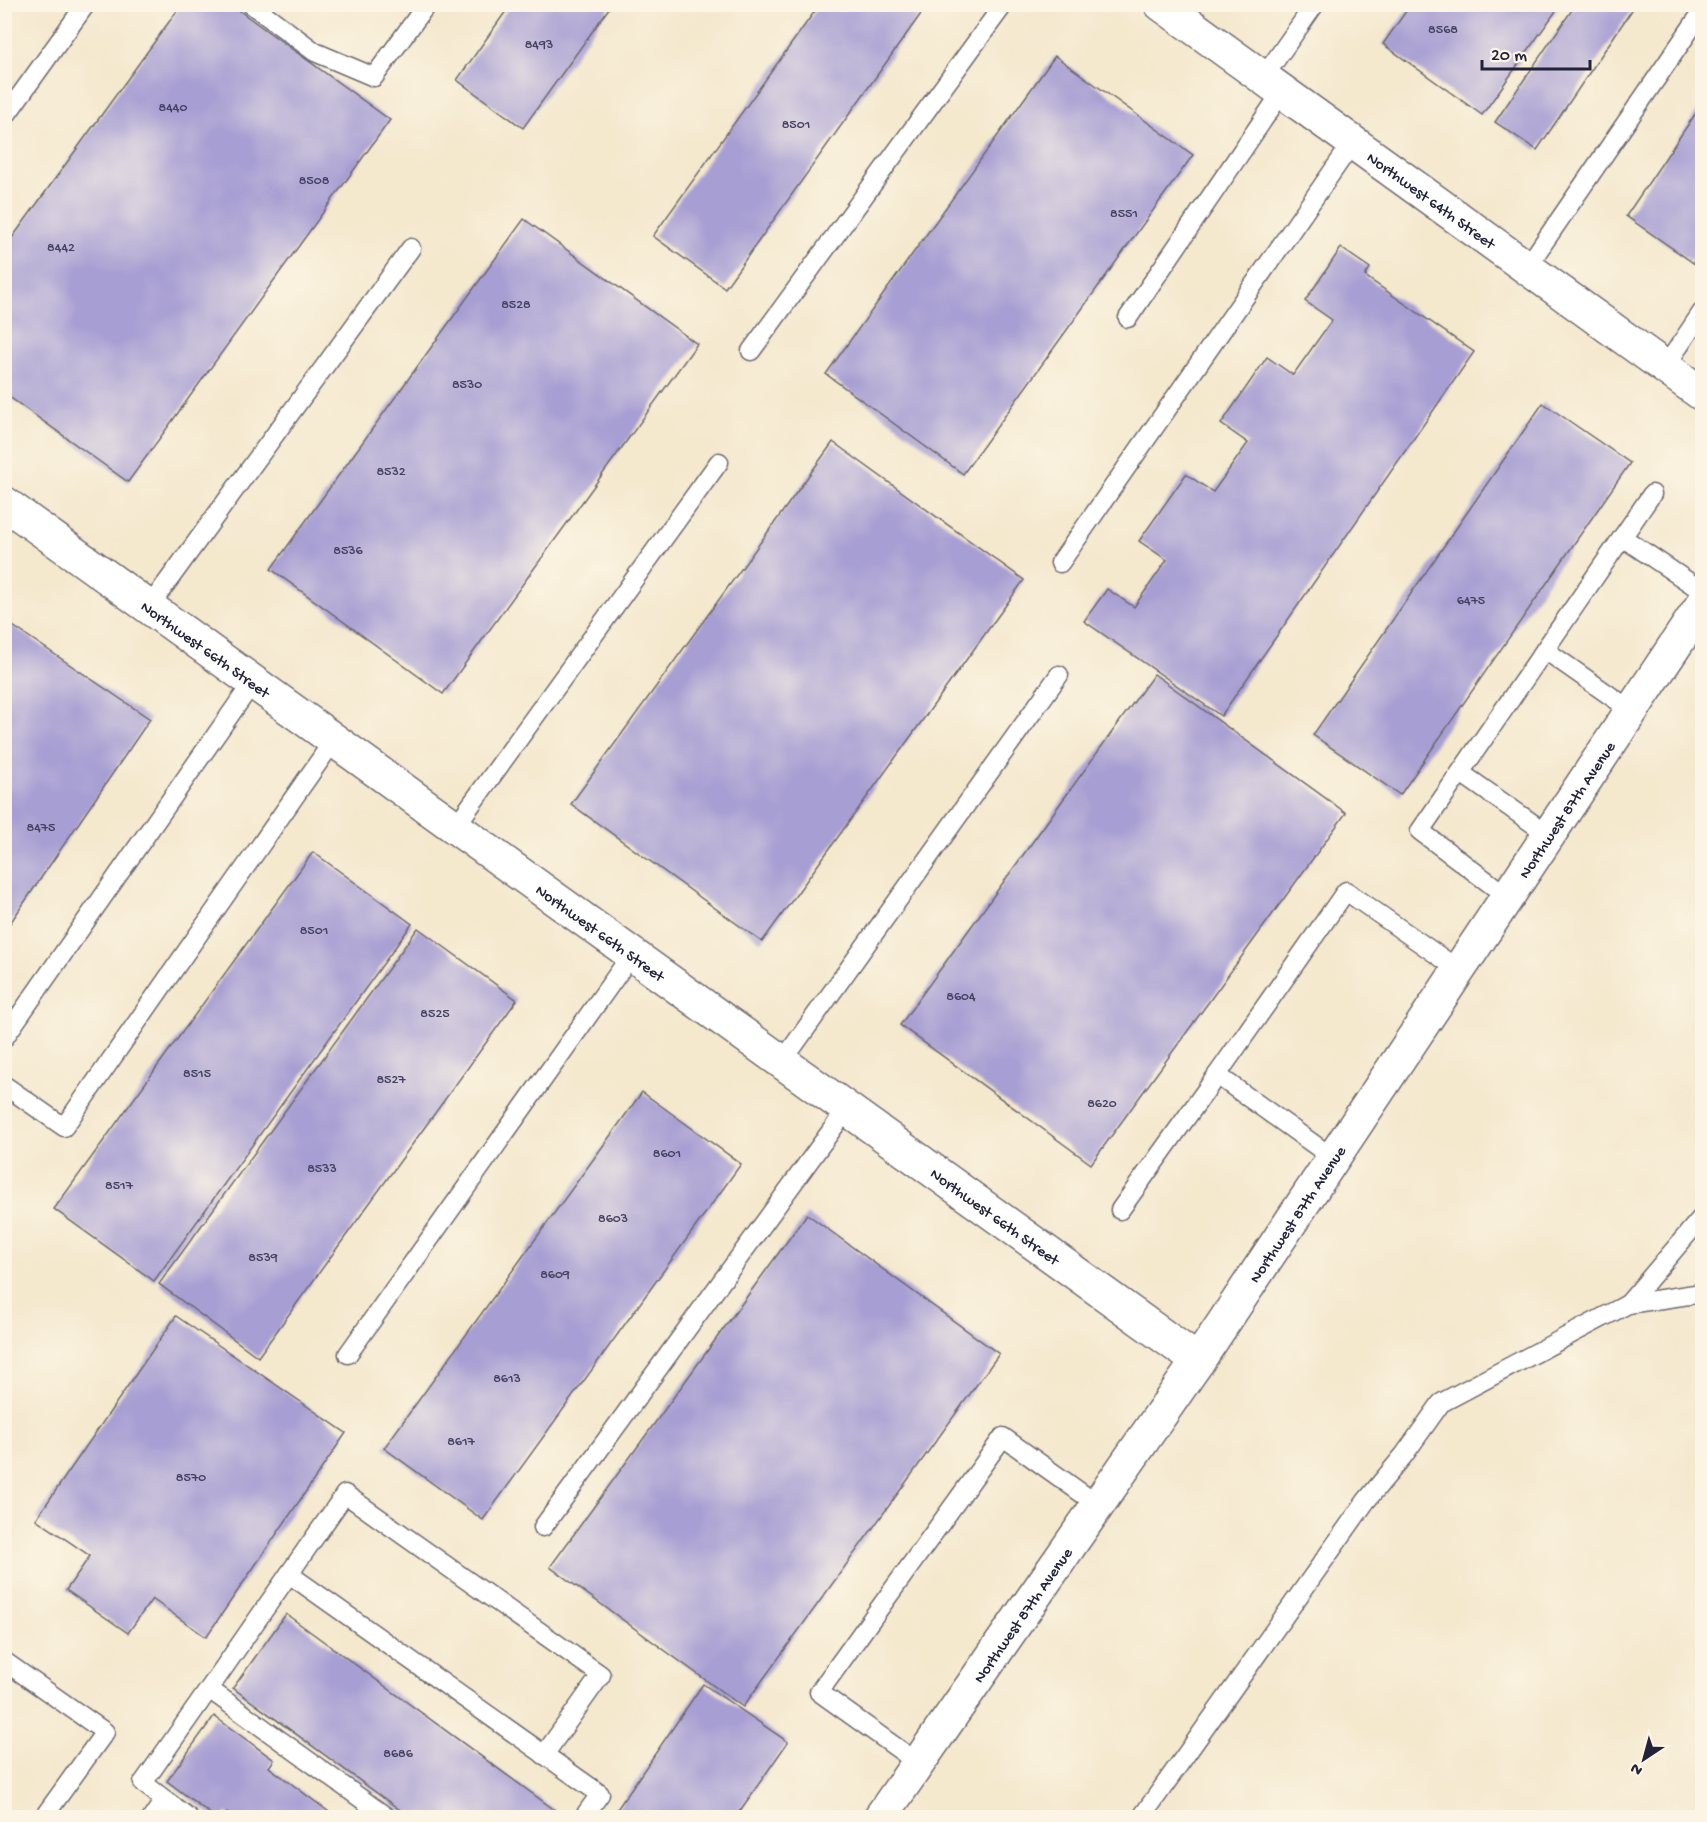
<svg xmlns="http://www.w3.org/2000/svg" width="1707" height="1822" font-family="'Gochi Hand',sans-serif">
<rect width="100%" height="100%" fill="#fcf5e5"/>
<filter id="ink" filterUnits="userSpaceOnUse"><feTurbulence type="fractalNoise" baseFrequency=".0167" numOctaves="2"/><feDisplacementMap in="SourceGraphic" scale="12" xChannelSelector="R" yChannelSelector="G"/><feConvolveMatrix kernelMatrix="1 2 1 2 8 2 1 2 1" color-interpolation-filters="sRGB"/></filter>
<filter id="wash" filterUnits="userSpaceOnUse"><feTurbulence type="fractalNoise" baseFrequency=".008" numOctaves="4" result="noise"/><feDisplacementMap in="SourceGraphic" scale="24" xChannelSelector="R" yChannelSelector="G"/><feGaussianBlur stdDeviation="1.35" result="paint"/><feColorMatrix in="noise" values="0 0 0 0 0 0 0 0 0 0 0 0 0 0 0 0 0 1.4 0 .05"/><feComposite in="paint" operator="in"/></filter>
<g filter="url(#wash)">
<rect width="100%" height="100%" fill="#f4e8cd"/>
<g id="blocks">
<g fill="#a79fd3">
<path d="M182,4H230L390,120L128,482L4,393V249Z"/>
<path d="M511,4H612L523,128L457,80Z"/>
<path d="M820,4H928L725,288L653,236Z"/>
<path d="M1411,4H1561L1482,115L1383,44Z"/>
<path d="M1576,4H1636L1537,150L1495,122Z"/>
<path d="M1055,56L1193,155L963,474L826,374Z"/>
<path d="M1702,104V269L1626,216Z"/>
<path d="M524,219L697,344L443,694L271,569Z"/>
<path d="M1341,248L1370,268L1365,276L1474,352L1221,716L1084,621L1107,589L1134,607L1167,560L1139,541L1186,474L1213,492L1248,443L1221,424L1267,357L1293,375L1332,320L1305,301Z"/>
<path d="M1543,403L1630,463L1400,795L1313,735Z"/>
<path d="M833,442L1024,580L762,942L571,804Z"/>
<path d="M4,620L150,719L4,932Z"/>
<path d="M1154,674L1346,813L1091,1164L900,1025Z"/>
<path d="M313,852L412,924L154,1281L54,1209Z"/>
<path d="M418,928L517,1000L258,1357L159,1284Z"/>
<path d="M642,1092L741,1164L483,1520L384,1448Z"/>
<path d="M807,1214L999,1354L743,1707L550,1567Z"/>
<path d="M176,1316L346,1433L206,1637L152,1599L128,1633L66,1590L90,1556L36,1519Z"/>
<path d="M286,1614L563,1816L562,1818H411L233,1688Z"/>
<path d="M703,1684L788,1742L735,1818H611Z"/>
<path d="M214,1716L274,1760L269,1767L337,1818H233L227,1813L223,1818H216L167,1781Z"/>
</g>
</g>
</g>
<g filter="url(#ink)">
<use href="#blocks" fill-opacity="0" stroke="#6c676e" stroke-width="1.5"/>
<g fill="none" stroke-linecap="round" stroke-linejoin="round">
<g stroke="#6c676e" stroke-width="21">
<g id="lane">
<path d="M251,4L315,52L374,77L427,4"/>
<path d="M1263,78L1315,4"/>
<path d="M4,118L86,4"/>
<path d="M1527,267L1702,12"/>
<path d="M1128,318L1282,92"/>
<path d="M751,351L1004,4"/>
<path d="M1665,367L1702,312"/>
<path d="M1622,537L1702,591"/>
<path d="M1060,563L1353,142"/>
<path d="M149,607L411,248"/>
<path d="M1545,650L1632,711"/>
<path d="M1461,773L1549,835"/>
<path d="M455,827L719,462"/>
<path d="M1508,897L1420,831L1652,494"/>
<path d="M4,1038L253,682"/>
<path d="M782,1062L1059,675"/>
<path d="M1217,1075L1346,891L1459,970"/>
<path d="M4,1085L64,1127L334,740"/>
<path d="M1120,1210L1217,1075L1333,1158"/>
<path d="M1628,1304L1702,1217"/>
<path d="M348,1354L632,954"/>
<path d="M543,1527L847,1109"/>
<path d="M289,1574L345,1494L601,1675L544,1755"/>
<path d="M4,1661L105,1732L43,1818"/>
<path d="M209,1689L289,1574L600,1794L583,1818"/>
<path d="M918,1763L819,1692L1003,1437L1098,1505"/>
<path d="M152,1818L164,1800"/>
<path d="M189,1818L143,1783L209,1689L388,1818"/>
<path d="M1141,1818L1366,1501L1404,1455L1441,1403L1628,1304L1702,1293"/>
</g>
</g>
<g stroke="#6c676e" stroke-width="36">
<g id="street">
<path id="s1" d="M1161,4L1702,394"/>
<path id="s2" d="M4,503L1198,1361"/>
</g>
</g>
<g stroke="#6c676e" stroke-width="36">
<g id="secondary">
<path id="s3" d="M880,1818L1198,1361L1702,605"/>
</g>
</g>
<use href="#lane" stroke="#fff" stroke-width="18"/>
<use href="#street" stroke="#fff" stroke-width="33"/>
<use href="#secondary" stroke="#fff" stroke-width="33"/>
</g>
</g>
<g text-anchor="middle" stroke-width="6" stroke-linejoin="round" paint-order="stroke">
<g font-size="14" fill="#434161">
<text x="1443" y="33">8568</text>
<text x="539" y="48">8493</text>
<text x="173" y="111">8440</text>
<text x="796" y="128">8501</text>
<text x="314" y="184">8508</text>
<text x="1124" y="217">8551</text>
<text x="61" y="251">8442</text>
<text x="516" y="308">8528</text>
<text x="467" y="388">8530</text>
<text x="391" y="475">8532</text>
<text x="348" y="554">8536</text>
<text x="1471" y="604">6475</text>
<text x="41" y="831">8475</text>
<text x="314" y="934">8501</text>
<text x="961" y="1000">8604</text>
<text x="435" y="1017">8525</text>
<text x="197" y="1077">8515</text>
<text x="391" y="1083">8527</text>
<text x="1102" y="1107">8620</text>
<text x="667" y="1157">8601</text>
<text x="322" y="1172">8533</text>
<text x="119" y="1189">8517</text>
<text x="613" y="1222">8603</text>
<text x="263" y="1261">8539</text>
<text x="555" y="1278">8609</text>
<text x="507" y="1382">8613</text>
<text x="461" y="1445">8617</text>
<text x="191" y="1481">8570</text>
<text x="398" y="1757">8686</text>
</g>
<g font-size="16" fill="#22223b" stroke="#fcf5e5">
<text dy="6" stroke="none"><textPath href="#s1" startOffset="334">Northwest 64th Street</textPath></text>
<text dy="6" stroke="none"><textPath href="#s2" startOffset="249">Northwest 66th Street</textPath></text>
<text dy="6" stroke="none"><textPath href="#s3" startOffset="1220">Northwest 87th Avenue</textPath></text>
<text dy="6" stroke="none"><textPath href="#s2" startOffset="735">Northwest 66th Street</textPath></text>
<text dy="6" stroke="none"><textPath href="#s3" startOffset="734">Northwest 87th Avenue</textPath></text>
<text dy="6" stroke="none"><textPath href="#s2" startOffset="1221">Northwest 66th Street</textPath></text>
<text dy="6" stroke="none"><textPath href="#s3" startOffset="248">Northwest 87th Avenue</textPath></text>
</g>
</g>
<rect width="1707" height="1822" fill="none" stroke="#fcf5e5" stroke-width="24"/>
<g transform="translate(1644 1759) rotate(216)" stroke="#fcf5e5" stroke-width="4.5" paint-order="stroke">
<path d="M0-4.5L10 22L0 15L-10 22Z" fill="#22223b"/>
<text y="-9" font-size="16" font-weight="bold" text-anchor="middle" fill="#22223b">N</text>
</g>
<path d="M1482 60v9h108v-9" fill="none" stroke="#22223b" stroke-width="3"/>
<text x="1491" y="60" font-size="18" fill="#22223b" stroke="#fcf5e5" stroke-width="4.5" paint-order="stroke">20 m</text>
</svg>
